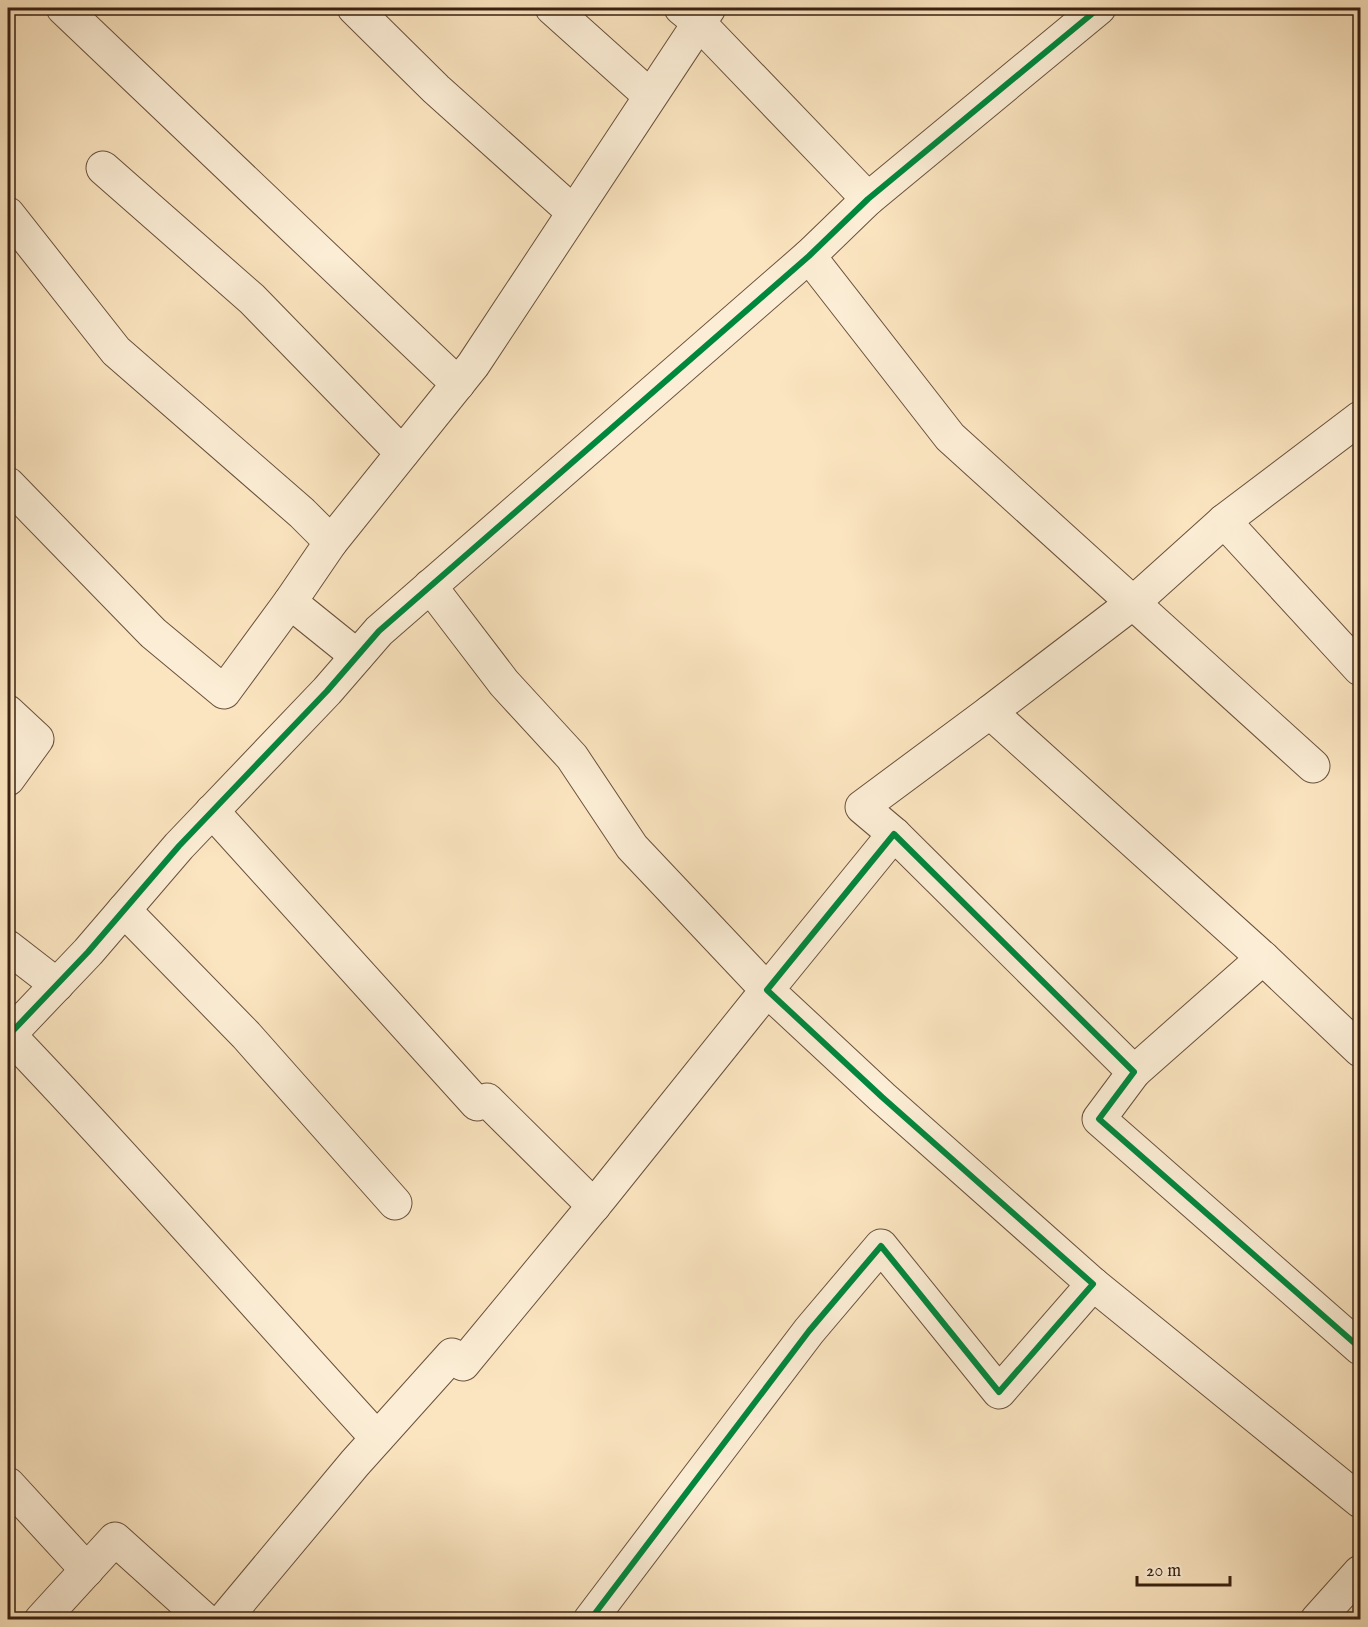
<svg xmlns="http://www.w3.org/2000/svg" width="1368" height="1627" font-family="'IM FELL English',serif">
<rect width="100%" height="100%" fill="#fbe5c0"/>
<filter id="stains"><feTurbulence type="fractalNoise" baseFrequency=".00333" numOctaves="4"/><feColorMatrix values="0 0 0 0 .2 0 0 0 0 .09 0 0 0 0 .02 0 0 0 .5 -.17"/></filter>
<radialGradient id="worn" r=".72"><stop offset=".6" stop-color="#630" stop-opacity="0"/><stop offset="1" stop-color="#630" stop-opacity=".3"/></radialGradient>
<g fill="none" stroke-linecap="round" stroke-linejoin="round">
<g stroke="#6a513c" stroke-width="35">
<g id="minor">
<path d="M63,8L458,384"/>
<path d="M354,8L436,89L573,212"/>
<path d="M552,8L649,95"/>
<path d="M681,8L698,22L868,199"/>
<path d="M103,168L252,299L402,453"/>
<path d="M8,214L116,351L302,513L331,542L290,602L357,656"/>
<path d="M809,256L950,437L1313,766"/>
<path d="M8,484L153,633L224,692L290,602"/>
<path d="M1224,521L1360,669"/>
<path d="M331,542L473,365L709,8"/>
<path d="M8,712L37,739L8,779"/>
<path d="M990,712L1134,602L1224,521L1360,418"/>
<path d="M212,811L477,1104L487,1100L594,1206"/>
<path d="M894,834L862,807L990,712L1263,958"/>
<path d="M124,910L246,1035L395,1203"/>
<path d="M8,947L57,985"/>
<path d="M9,1035C135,1166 254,1304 377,1438"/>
<path d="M1134,1072L1263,958L1360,1050"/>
<path d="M1093,1284L1360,1501"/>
<path d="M8,1484L87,1570"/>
<path d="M41,1620L115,1539L205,1620"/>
<path d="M224,1620L355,1463L452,1355L463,1364L601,1197L767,990L632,847L572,757L504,683L430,586"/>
<path d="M590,1620L809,1331L881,1246L999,1392L1093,1284L882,1097L767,990L894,834L1134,1072L1099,1119L1360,1348"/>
</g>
</g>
<g stroke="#6a513c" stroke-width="35">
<g id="tertiary">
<path d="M8,1036L88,952L179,846L327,691L379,631L809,256L868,199L1099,8"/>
<path d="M1317,1620L1360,1572"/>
</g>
</g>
<use href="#minor" stroke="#fceed6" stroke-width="33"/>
<use href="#tertiary" stroke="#fceed6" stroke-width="33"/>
<g stroke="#fceed6" stroke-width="10">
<g id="cycleway">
<path d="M8,1036L88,952L179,846L327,691L379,631L809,256L868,199L1099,8"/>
<path d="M590,1620L809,1331L881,1246L999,1392L1093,1284L882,1097L767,990L894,834L1134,1072L1099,1119L1360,1348"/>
</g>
</g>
<use href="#cycleway" stroke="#00873e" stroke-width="6"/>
</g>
<rect width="1368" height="1627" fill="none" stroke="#fbe5c0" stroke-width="30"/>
<rect x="9" y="9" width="1350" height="1609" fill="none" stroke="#392010" stroke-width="3"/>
<rect x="15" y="15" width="1338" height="1597" fill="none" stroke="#392010" stroke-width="1.5"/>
<path d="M1137 1576v9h93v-9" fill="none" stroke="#392010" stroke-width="3"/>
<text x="1146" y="1576" font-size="18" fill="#392010" stroke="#fceed6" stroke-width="4.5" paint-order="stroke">20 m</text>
<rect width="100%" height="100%" filter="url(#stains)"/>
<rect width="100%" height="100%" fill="url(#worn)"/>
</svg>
